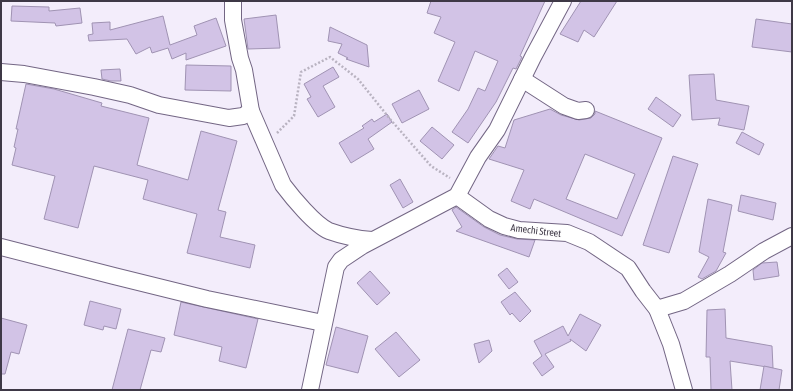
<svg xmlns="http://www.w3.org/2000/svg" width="793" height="391" font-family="'Asap Condensed',sans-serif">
<rect width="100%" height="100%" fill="#f3edfb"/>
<g fill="#d2c3e6" stroke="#a093b3" fill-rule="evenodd">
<path d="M431,1H545L520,56L522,57L516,69L513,68L496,102L468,143L452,132L468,109L478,88L485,91L498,61L475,51L459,91L438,81L455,42L434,33L441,17L427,13Z"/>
<path d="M581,1H617L594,37L584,30L578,42L560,34Z"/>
<path d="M12,6L49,7V11L80,8L82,23L56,26L55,23L11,21Z"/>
<path d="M276,15L280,48L248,49L244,19Z"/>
<path d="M163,16L170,45L197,35L194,26L216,18L226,46L186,60V53L172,59L168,48L152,53L150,47L136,54L127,39L89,41L88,35L93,34L92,23L110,22V30Z"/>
<path d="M756,19L792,24V52L752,47Z"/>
<path d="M330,27L367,45L369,67L346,59L348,58L338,53L342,44L328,41Z"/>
<path d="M186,65L231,66V91L185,90Z"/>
<path d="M333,67L339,77L323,86L335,107L318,117L307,99L311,97L304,84Z"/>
<path d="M120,69L121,81H111L102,79L101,70Z"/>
<path d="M714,74L716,100L749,106L744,130L718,125L720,118L692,120L689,75Z"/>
<path d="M26,84L54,89L102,103L101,106L149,118L137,165L188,180L201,131L237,141L218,210L226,212L220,237L255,245L250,268L187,253L197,214L143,199L148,180L94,166L78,228L44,219L55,176L12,165L16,148L14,147L18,129H16Z"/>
<path d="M419,90L429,109L402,123L392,104Z"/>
<path d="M656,97L681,115L673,127L648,109Z"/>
<path d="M550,109L561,115L579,120L591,118L595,114V111L662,138L622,236L534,199L530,209L511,201L524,170L489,159L498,146L505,148L514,120ZM585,154L635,174L617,219L566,199Z"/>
<path d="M387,114L392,122L368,139L374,149L351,163L339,143L364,128L362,126L372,119L374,122Z"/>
<path d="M432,127L454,145L442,159L420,141Z"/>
<path d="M742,132L764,144L759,155L736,143Z"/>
<path d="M673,156L698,164L669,253L643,245Z"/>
<path d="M400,179L413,202L403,208L390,185Z"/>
<path d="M741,195L776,203L773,220L738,211Z"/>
<path d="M708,199L732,205L723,252L726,253L716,271L702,279L698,277L709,257L699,252Z"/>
<path d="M456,207L484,227L500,235L517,239L535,240L529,257L456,231L462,227L452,210Z"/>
<path d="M777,262L779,276L754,280L753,270L762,263Z"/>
<path d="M507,268L518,282L509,289L498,275Z"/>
<path d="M370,271L390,293L377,305L357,283Z"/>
<path d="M515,292L531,311L520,322L512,313L510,315L501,302Z"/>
<path d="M90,301L121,309L116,329L104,326L103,330L84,325Z"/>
<path d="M181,302L258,319L246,368L219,361L222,347L174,335Z"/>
<path d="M725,309L726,338L772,346L773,368L730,361L732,390H711L710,357H706L707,310Z"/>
<path d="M580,314L601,325L586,351L570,339L571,341L545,354L554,367L542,376L533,363L542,356L534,341L563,326L568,336Z"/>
<path d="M1,318L27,325L19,354L11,352L5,374H1Z"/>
<path d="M336,327L368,336L358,373L326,365Z"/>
<path d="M128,329L165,338L161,352L151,350L140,390H112Z"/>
<path d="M396,332L420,360L399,377L375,349Z"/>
<path d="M489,340L492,351L479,363L474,344Z"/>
<path d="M764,366L782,370L779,390H760Z"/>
</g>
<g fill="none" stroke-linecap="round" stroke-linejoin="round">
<g stroke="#736684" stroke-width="18">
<g id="minor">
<path d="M233,1V20L240,58L244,70L251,111L283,185C292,197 315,225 329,231C343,236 358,239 372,240"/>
<path d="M1,72L24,74L94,87L130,95L159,105L229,118L243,116L251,111"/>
<path d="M522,79L564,106L578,111L586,110"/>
<path d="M457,196L489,219L504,226L519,230L567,233L589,242L628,268L643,291L657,309L671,344L684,390"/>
<path d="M1,247L114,276L207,299L323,323"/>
<path d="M657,309L684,301L730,274L764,251L792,236"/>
<path d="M310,390L336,267L341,260L362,246L457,196L478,157L497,130L533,57L563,1"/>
</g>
</g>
<path stroke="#b9b3c1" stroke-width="2.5" stroke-dasharray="2 2" stroke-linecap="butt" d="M277,133L294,116L301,72L330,57L358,79L390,119L431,166L450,178"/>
<use href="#minor" stroke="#fff" stroke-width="16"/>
</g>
<g text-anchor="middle" stroke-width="3" stroke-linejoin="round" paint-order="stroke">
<g font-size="10" fill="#3e3846" stroke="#fdfdfd">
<text transform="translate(536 230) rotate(7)" y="4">Amechi Street</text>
</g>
</g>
<rect width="793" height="391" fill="none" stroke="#3e3846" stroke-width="4"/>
</svg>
